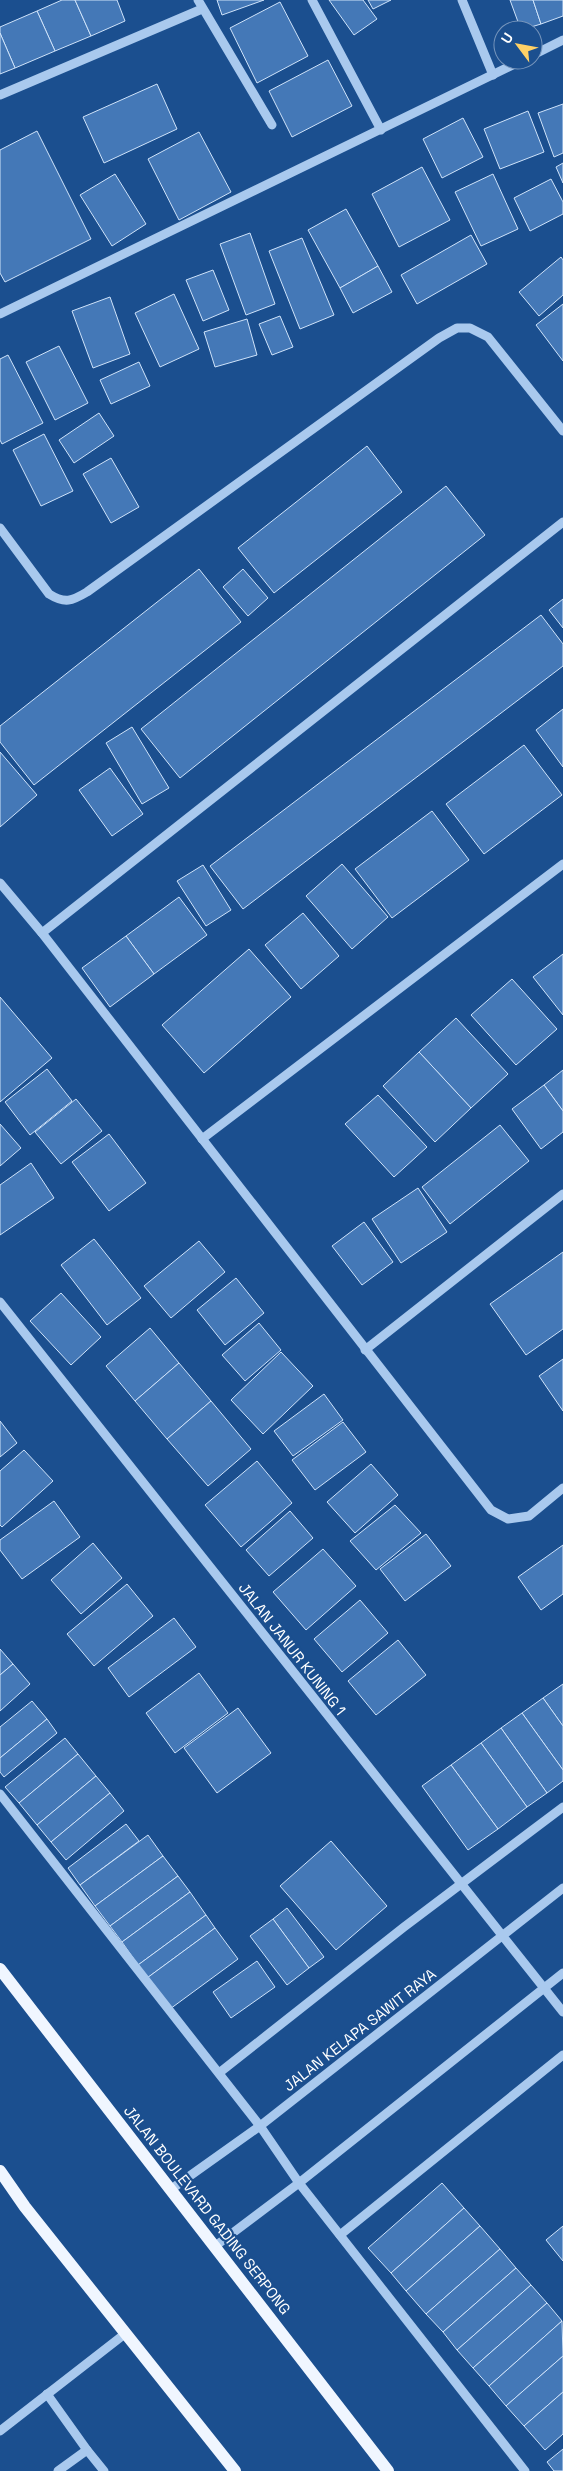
<svg xmlns="http://www.w3.org/2000/svg" width="563" height="2471" font-family="'Space Grotesk',sans-serif">
<rect width="100%" height="100%" fill="#1b4f8f"/>
<g fill="#4478b7" stroke="#cfe3fa">
<path d="M62,0H75L91,36L55,51L37,11Z"/>
<path d="M75,0H117L125,21L91,36Z"/>
<path d="M217,0H264L222,15Z"/>
<path d="M329,0H363L377,19L354,35Z"/>
<path d="M368,0H391L373,9Z"/>
<path d="M510,0H533L541,24L521,30Z"/>
<path d="M533,0H563V16L541,24Z"/>
<path d="M280,2L308,56L257,83L230,28Z"/>
<path d="M37,11L55,51L15,68L0,33V27Z"/>
<path d="M0,33L15,68L0,74Z"/>
<path d="M328,60L352,106L292,137L269,91Z"/>
<path d="M157,84L177,129L104,163L83,117Z"/>
<path d="M563,104V153L554,157L538,113Z"/>
<path d="M528,111L544,152L500,169L484,129Z"/>
<path d="M463,118L483,157L442,178L423,139Z"/>
<path d="M37,131L91,239L5,282L0,273V150Z"/>
<path d="M199,132L231,192L179,220L148,159Z"/>
<path d="M563,163V183L556,167Z"/>
<path d="M422,167L450,220L399,247L372,194Z"/>
<path d="M115,174L146,224L112,246L80,195Z"/>
<path d="M493,174L518,229L481,246L455,192Z"/>
<path d="M551,179L563,202V214L530,231L514,198Z"/>
<path d="M346,209L378,266L340,288L308,230Z"/>
<path d="M250,233L275,304L246,315L220,244Z"/>
<path d="M471,235L487,264L417,304L401,275Z"/>
<path d="M302,238L334,315L300,329L269,251Z"/>
<path d="M561,257L563,260V295L539,316L519,292Z"/>
<path d="M378,266L392,292L353,313L340,288Z"/>
<path d="M213,270L229,310L203,321L186,280Z"/>
<path d="M174,294L199,349L160,367L135,313Z"/>
<path d="M110,297L130,354L93,368L72,311Z"/>
<path d="M563,304V361L536,325Z"/>
<path d="M280,316L293,347L272,355L259,324Z"/>
<path d="M247,319L257,355L215,367L204,332Z"/>
<path d="M59,346L88,403L55,420L26,362Z"/>
<path d="M8,355L43,423L2,444L0,440V359Z"/>
<path d="M139,362L150,386L111,404L100,380Z"/>
<path d="M99,413L114,436L74,463L59,440Z"/>
<path d="M44,434L73,491L41,506L13,450Z"/>
<path d="M367,446L402,492L274,593L238,548Z"/>
<path d="M111,458L139,507L111,523L83,474Z"/>
<path d="M446,486L485,535L180,778L141,729Z"/>
<path d="M199,569L241,622L34,785L0,742V726Z"/>
<path d="M243,569L268,598L248,616L223,587Z"/>
<path d="M563,599V628L549,610Z"/>
<path d="M541,615L563,644V666L243,909L210,866Z"/>
<path d="M563,709V767L536,730Z"/>
<path d="M132,727L169,788L142,804L106,743Z"/>
<path d="M524,745L562,795L484,854L446,804Z"/>
<path d="M0,752L37,795L0,827Z"/>
<path d="M110,768L143,814L112,836L79,790Z"/>
<path d="M432,811L469,860L392,918L355,869Z"/>
<path d="M342,864L388,917L352,949L306,896Z"/>
<path d="M203,865L231,910L206,926L177,881Z"/>
<path d="M179,897L207,935L154,974L126,936Z"/>
<path d="M303,913L339,956L301,989L265,945Z"/>
<path d="M126,936L154,974L110,1007L82,968Z"/>
<path d="M249,949L291,997L204,1073L162,1025Z"/>
<path d="M563,954V1015L533,977Z"/>
<path d="M512,979L557,1029L516,1065L471,1015Z"/>
<path d="M0,997L52,1058L0,1102Z"/>
<path d="M456,1018L508,1074L471,1108L419,1052Z"/>
<path d="M419,1052L471,1108L435,1142L383,1086Z"/>
<path d="M47,1069L72,1101L30,1135L5,1102Z"/>
<path d="M563,1070V1111L544,1085Z"/>
<path d="M544,1085L563,1111V1132L541,1149L512,1109Z"/>
<path d="M378,1095L427,1147L394,1177L345,1124Z"/>
<path d="M76,1099L102,1131L61,1164L35,1132Z"/>
<path d="M0,1124L21,1148L0,1166Z"/>
<path d="M500,1125L529,1161L450,1224L422,1187Z"/>
<path d="M109,1134L146,1183L109,1211L72,1162Z"/>
<path d="M31,1163L54,1198L0,1235V1185Z"/>
<path d="M418,1188L447,1232L401,1263L372,1219Z"/>
<path d="M364,1222L393,1262L362,1285L332,1246Z"/>
<path d="M94,1239L141,1298L107,1325L61,1265Z"/>
<path d="M199,1241L225,1272L171,1318L144,1286Z"/>
<path d="M563,1252V1329L526,1355L490,1304Z"/>
<path d="M236,1278L264,1313L225,1345L197,1310Z"/>
<path d="M61,1293L101,1337L71,1365L30,1321Z"/>
<path d="M259,1323L281,1350L245,1381L222,1355Z"/>
<path d="M150,1328L179,1363L135,1401L106,1366Z"/>
<path d="M281,1352L313,1386L263,1434L231,1400Z"/>
<path d="M563,1359V1411L539,1376Z"/>
<path d="M179,1363L211,1401L167,1439L135,1401Z"/>
<path d="M324,1394L343,1420L293,1456L274,1431Z"/>
<path d="M211,1401L251,1449L208,1486L167,1439Z"/>
<path d="M0,1421L17,1443L0,1457Z"/>
<path d="M343,1422L366,1452L315,1490L292,1460Z"/>
<path d="M24,1450L53,1481L2,1527L0,1525V1471Z"/>
<path d="M257,1461L292,1503L241,1547L205,1505Z"/>
<path d="M371,1464L398,1495L355,1533L327,1502Z"/>
<path d="M54,1501L80,1537L22,1579L0,1550V1540Z"/>
<path d="M395,1505L421,1533L376,1570L350,1541Z"/>
<path d="M290,1511L313,1538L269,1576L246,1550Z"/>
<path d="M426,1534L451,1566L405,1601L380,1569Z"/>
<path d="M93,1543L122,1578L81,1614L51,1580Z"/>
<path d="M563,1545V1594L541,1610L518,1577Z"/>
<path d="M323,1549L356,1586L306,1630L273,1592Z"/>
<path d="M127,1584L153,1616L94,1666L67,1634Z"/>
<path d="M360,1600L388,1633L342,1672L314,1639Z"/>
<path d="M174,1618L196,1647L129,1697L108,1668Z"/>
<path d="M398,1640L426,1675L376,1715L348,1681Z"/>
<path d="M0,1649L13,1664L0,1675Z"/>
<path d="M13,1664L30,1684L0,1711V1675Z"/>
<path d="M199,1673L228,1713L175,1753L146,1713Z"/>
<path d="M563,1684V1726L543,1698Z"/>
<path d="M543,1698L563,1726V1770L522,1713Z"/>
<path d="M32,1701L47,1719L0,1758V1727Z"/>
<path d="M238,1708L271,1753L217,1793L184,1748Z"/>
<path d="M522,1713L563,1770V1781L547,1793L501,1728Z"/>
<path d="M47,1719L57,1733L4,1777L0,1772V1758Z"/>
<path d="M501,1728L547,1793L527,1807L481,1743Z"/>
<path d="M65,1738L78,1754L19,1803L5,1787Z"/>
<path d="M481,1743L527,1807L498,1829L451,1765Z"/>
<path d="M78,1754L96,1776L37,1825L19,1803Z"/>
<path d="M451,1765L498,1829L468,1850L422,1786Z"/>
<path d="M96,1776L110,1793L51,1842L37,1825Z"/>
<path d="M110,1793L124,1811L66,1860L51,1842Z"/>
<path d="M126,1824L139,1841L80,1885L68,1868Z"/>
<path d="M148,1835L163,1856L95,1906L80,1885Z"/>
<path d="M331,1841L387,1906L336,1950L280,1886Z"/>
<path d="M163,1856L178,1876L110,1926L95,1906Z"/>
<path d="M178,1876L190,1892L122,1942L110,1926Z"/>
<path d="M190,1892L206,1915L138,1965L122,1942Z"/>
<path d="M287,1908L324,1957L309,1968L273,1919Z"/>
<path d="M206,1915L215,1928L147,1978L138,1965Z"/>
<path d="M273,1919L309,1968L287,1985L250,1936Z"/>
<path d="M215,1928L238,1959L170,2009L147,1978Z"/>
<path d="M257,1961L275,1987L231,2018L213,1992Z"/>
<path d="M442,2183L464,2208L391,2273L368,2248Z"/>
<path d="M464,2208L480,2226L406,2291L391,2273Z"/>
<path d="M480,2226L500,2249L426,2314L406,2291Z"/>
<path d="M563,2226V2261L546,2240Z"/>
<path d="M500,2249L516,2268L443,2332L426,2314Z"/>
<path d="M516,2268L531,2285L457,2350L443,2332Z"/>
<path d="M531,2285L547,2303L473,2368L457,2350Z"/>
<path d="M547,2303L562,2321L489,2386L473,2368Z"/>
<path d="M562,2321L563,2356L506,2406L489,2386Z"/>
<path d="M563,2356V2392L524,2426L506,2406Z"/>
<path d="M563,2392V2434L545,2450L524,2426Z"/>
<path d="M563,2449V2471H554L547,2462Z"/>
</g>
<g fill="none" stroke-linecap="round" stroke-linejoin="round">
<g stroke="#a9c9ee" stroke-width="9">
<path d="M198,0L272,125"/>
<path d="M312,0L381,130"/>
<path d="M462,0L493,75"/>
<path d="M533,55L563,40"/>
<path d="M0,95L202,9"/>
<path d="M0,314L523,60"/>
<path d="M0,528L49,594C65,604 72,601 87,592L439,338L457,328H470L488,337L563,431"/>
<path d="M0,883L42,933L491,1510L508,1519L529,1516L563,1488"/>
<path d="M42,933L563,522"/>
<path d="M202,1139L563,864"/>
<path d="M0,1302L563,2012"/>
<path d="M365,1350L563,1194"/>
<path d="M0,1794L260,2126L299,2183L525,2471"/>
<path d="M219,2073L404,1927L563,1807"/>
<path d="M170,2190L260,2126L563,1888"/>
<path d="M340,2235L563,2055"/>
<path d="M214,2247L299,2183L563,1973"/>
<path d="M47,2394L87,2450"/>
<path d="M0,2431L126,2333"/>
<path d="M58,2471L87,2450L104,2471"/>
</g>
<g stroke="#f0f6ff" stroke-width="12">
<path d="M0,1969L388,2471"/>
<path d="M0,2171L25,2207L235,2471"/>
</g>
</g>
<g text-anchor="middle" stroke-width="4.5" stroke-linejoin="round" paint-order="stroke">
<g font-size="15" fill="#fff" stroke="#1b4f8f">
<text transform="translate(292 1649) rotate(52)" y="5">JALAN JANUR KUNING 1</text>
<text transform="translate(360 2030) rotate(-38)" y="5">JALAN KELAPA SAWIT RAYA</text>
<text transform="translate(207 2210) rotate(52)" y="5">JALAN BOULEVARD GADING SERPONG</text>
</g>
</g>
<g transform="translate(518 45) rotate(302)"><circle r="24" fill="#1b4f8f" stroke="#7695bc"/>
<path d="M0-4L9 19L0 12L-9 19Z" fill="#ffd166"/>
<text y="-8" font-size="14" font-weight="bold" text-anchor="middle" fill="#ffffff">U</text>
</g>
</svg>
